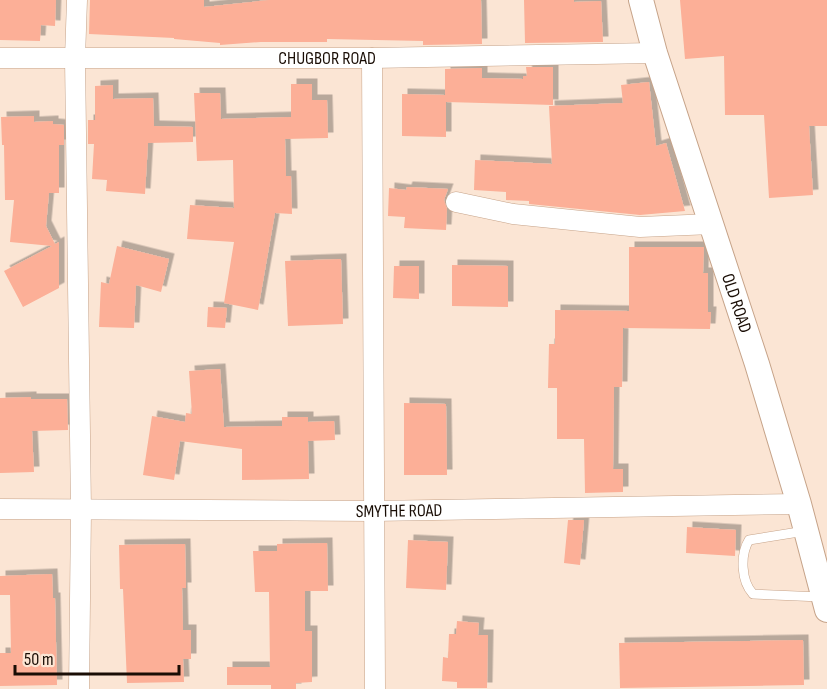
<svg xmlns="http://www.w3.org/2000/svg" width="827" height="689" font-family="'Sofia Sans Condensed',sans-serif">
<defs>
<filter id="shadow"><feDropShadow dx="5.5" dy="-5.5" stdDeviation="0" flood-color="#0004"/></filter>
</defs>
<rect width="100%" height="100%" fill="#fbe5d4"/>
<g fill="#fcaf97" filter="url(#shadow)">
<path d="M0,0H56L55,26L41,25L40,41L0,40Z"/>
<path d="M90,0H204V7L269,0H481L482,44L423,45V41L327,39V42H261L220,45V43L174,39V38L89,34Z"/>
<path d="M524,0H574V2L601,1L603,42L525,43Z"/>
<path d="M680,0H827V126H809L813,195L769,198L764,115H725L724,56L685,59Z"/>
<path d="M526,67H553V105L446,102V137L402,136V94L445,95V69L482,68V78L523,79V76H527Z"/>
<path d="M649,82L656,146L666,143L685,211L640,215L529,204V201L506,200V192L474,190L475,160L552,164L549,106L623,103L621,85Z"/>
<path d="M291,84H312V100H327L328,138L285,139L286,176H291L292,214L275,213L258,310L224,303L234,242L187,239L190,205L234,208L233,160L197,161L194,93H220L221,119L291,117Z"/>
<path d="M113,85V99L153,98L154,126L193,127V142L148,143L145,194L106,191L107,180L92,179L94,144H88V120H95V86Z"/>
<path d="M34,116V122L53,121V124L64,125V145H59V193H49L46,226L55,244L59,242V288L23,307L4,271L52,246L10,242L14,200H5L4,145H2L1,117Z"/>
<path d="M407,187L448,189L444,200L447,209L446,230L404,228L405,217L388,216L389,188L406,190Z"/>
<path d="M117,246L169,259L161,292L136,285L134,328L99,327L101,282L109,284Z"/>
<path d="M629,247H704L703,273H708V312H711L710,329L623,328L622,387H614L613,469H623V492L585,493L584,439H557V388H548L549,344H555V310L629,311Z"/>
<path d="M341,259L343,324L288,326L285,261Z"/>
<path d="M452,265L508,266V307L452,306Z"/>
<path d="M394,266H419V299L393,298Z"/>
<path d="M208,307L227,308L225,328L207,327Z"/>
<path d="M220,369L224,427L282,426V417H308V422L334,421L335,440L308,441L309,479L242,480V449L180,441L174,480L143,475L152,416L185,422L186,413L192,414L189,371Z"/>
<path d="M31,397V399H67L68,430L32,431L34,472L0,473V398Z"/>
<path d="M404,403L446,404L447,475H404Z"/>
<path d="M568,520H584L580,565L564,563Z"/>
<path d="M687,527L736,530L735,556L686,553Z"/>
<path d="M408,540L448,542L446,590L406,588Z"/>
<path d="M327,543L328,591H305V631H312V682L296,683V689H271V685H227V667H270L269,592H255L253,551H277V544Z"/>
<path d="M185,544L186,588H182L183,630H191V659H183L184,682L127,683L123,589H120L119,545Z"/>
<path d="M52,574L53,598H55L57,685L0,686V653H11L10,595H0V576Z"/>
<path d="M457,621L479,623L478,635H488L487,688H457V682L442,681L443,657L448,658L449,634H456Z"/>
<path d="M803,640L804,685L620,688L619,643Z"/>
</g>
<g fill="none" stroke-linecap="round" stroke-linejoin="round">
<g stroke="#c6a389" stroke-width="10">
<path id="service" d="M805,531L749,540C740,555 741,581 753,594L821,597"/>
</g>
<g stroke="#c6a389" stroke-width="21">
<g id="minor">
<path d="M77,0L75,58L81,510L79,689"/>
<path id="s1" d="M0,58H372L655,53"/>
<path d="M372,58L375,689"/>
<path d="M456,202L513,214L640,227L712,224"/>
<path id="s2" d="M0,509L373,511L799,504"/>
</g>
</g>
<g stroke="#c6a389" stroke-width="26">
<g id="tertiary">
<path id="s3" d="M641,0L655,53L757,364L799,504L827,610"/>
</g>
</g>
<use href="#service" stroke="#fff" stroke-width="9"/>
<use href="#minor" stroke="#fff" stroke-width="20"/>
<use href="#tertiary" stroke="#fff" stroke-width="24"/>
</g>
<g text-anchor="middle" stroke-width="4.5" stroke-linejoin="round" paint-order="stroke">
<g font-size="18" fill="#190d05" stroke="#fbe5d4">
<text dy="6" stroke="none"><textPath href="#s1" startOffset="327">CHUGBOR ROAD</textPath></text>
<text dy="6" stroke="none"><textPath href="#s3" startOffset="318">OLD ROAD</textPath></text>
<text dy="6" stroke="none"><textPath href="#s2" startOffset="399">SMYTHE ROAD</textPath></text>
</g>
</g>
<path d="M15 665v9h164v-9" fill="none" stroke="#190d05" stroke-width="3"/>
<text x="24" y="665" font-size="18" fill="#190d05" stroke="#fbe5d4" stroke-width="4.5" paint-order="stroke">50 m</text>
</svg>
